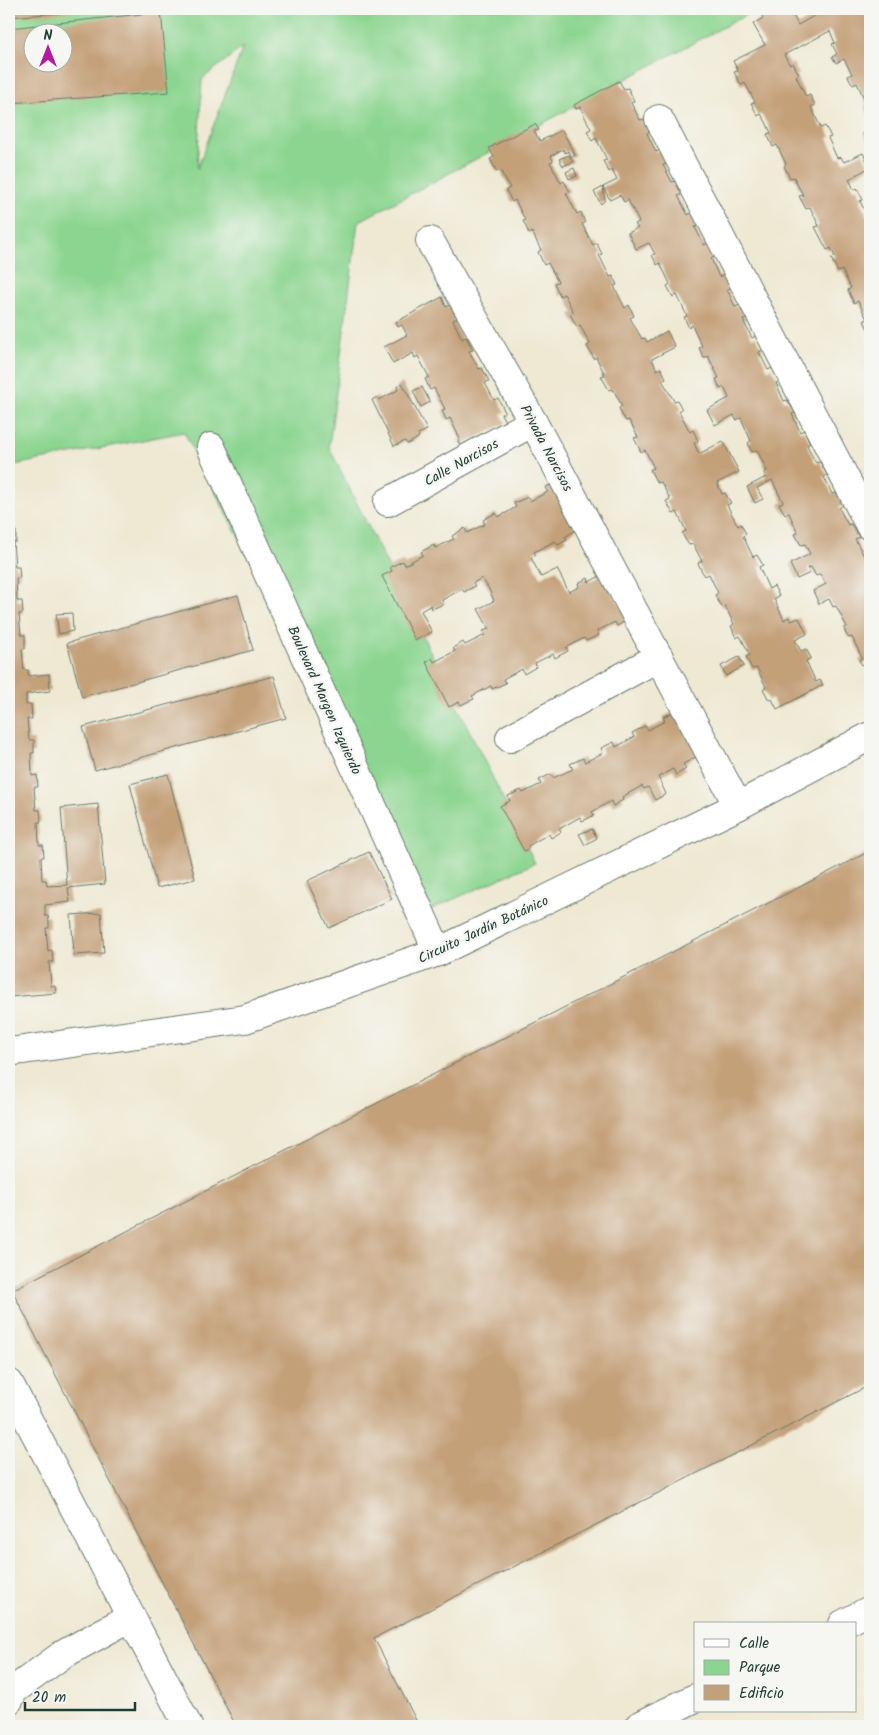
<svg xmlns="http://www.w3.org/2000/svg" width="879" height="1735" font-family="Kalam,sans-serif">
<rect width="100%" height="100%" fill="#f6f6f2"/>
<filter id="ink" filterUnits="userSpaceOnUse"><feTurbulence type="fractalNoise" baseFrequency=".02" numOctaves="2"/><feDisplacementMap in="SourceGraphic" scale="10" xChannelSelector="R" yChannelSelector="G"/><feConvolveMatrix kernelMatrix="1 2 1 2 8 2 1 2 1" color-interpolation-filters="sRGB"/></filter>
<filter id="wash" filterUnits="userSpaceOnUse"><feTurbulence type="fractalNoise" baseFrequency=".0096" numOctaves="4" result="noise"/><feDisplacementMap in="SourceGraphic" scale="20" xChannelSelector="R" yChannelSelector="G"/><feGaussianBlur stdDeviation="1.12" result="paint"/><feColorMatrix in="noise" values="0 0 0 0 0 0 0 0 0 0 0 0 0 0 0 0 0 1.4 0 .05"/><feComposite in="paint" operator="in"/></filter>
<g filter="url(#wash)">
<rect width="100%" height="100%" fill="#efe9d3"/>
<path fill="#8cd590" stroke="#568962" fill-rule="evenodd" d="M9,9H757L358,222L329,447L535,863L432,909L184,432L9,466ZM32,32H62V62H32ZM243,47L197,169L202,79Z"/>
<g id="blocks">
<g fill="#c4a079" fill-rule="evenodd">
<path d="M9,9H98V10L9,17Z"/>
<path d="M761,9H790L798,25L821,12L824,15L836,9H870V118L864,106L867,105L857,83L853,85L850,80L848,76L852,74L844,59L836,63L832,57L837,54L832,44L835,43L830,31L784,55L790,65L793,63L796,69L799,74L796,76L806,97L810,95L815,105L811,107L821,128L825,126L828,131L831,137L828,138L837,158L841,157L844,162L863,153L870,167L849,179L854,190L857,188L863,200L860,201L868,218L870,217V333L864,321L867,319L858,301L854,303L848,290L851,288L842,270L838,272L831,258L835,257L831,248L827,250L815,227L819,226L810,207L806,209L799,196L803,195L798,186L794,177L790,178L784,166L786,164L777,145L773,147L767,134L771,133L766,122L761,114L758,116L751,103L755,102L745,83L741,85L734,72L738,71L733,61L765,45L753,24L763,18L759,10Z"/>
<path d="M161,12L169,92L9,103V28ZM32,32H62V62H32Z"/>
<path d="M619,81L624,89L628,88L631,94L634,101L631,103L640,120L644,119L650,131L647,133L656,152L660,150L666,164L663,165L672,182L675,181L682,194L678,196L688,215L692,212L699,226L695,227L704,245L708,243L715,257L711,258L719,277L724,274L731,288L727,289L735,307L740,305L747,319L743,320L752,338L756,336L763,350L759,352L768,370L772,368L779,381L776,383L784,401L787,400L795,413L792,414L800,432L804,430L810,443L807,445L811,454L816,463L820,462L827,475L824,477L832,494L836,493L843,505L839,508L848,525L851,524L859,537L855,539L864,556L868,555L870,561V661L862,665L859,660L862,658L852,637L849,638L846,634L844,628L847,627L836,606L833,607L829,599L819,604L813,591L826,584L820,574L816,576L811,567L807,568L810,573L797,579L790,564L810,554L805,544L801,545L795,534L798,533L789,513L785,514L779,504L783,502L772,480L757,488L763,499L755,503L747,487L766,477L764,473L767,471L757,450L752,452L749,446L748,443L751,441L741,418L736,420L734,415L715,425L707,410L729,398L724,387L720,389L716,379L719,378L708,356L704,358L699,348L702,346L692,325L689,328L684,317L687,316L677,295L673,297L667,286L670,284L660,263L657,265L652,255L655,254L649,243L636,249L628,233L638,228L635,224L639,222L628,200L624,202L620,195L610,200L603,187L617,180L612,170L609,172L603,161L607,160L596,138L592,141L587,131L591,129L580,107L576,109L574,105Z"/>
<path d="M535,124L539,130L534,131L540,141L562,130L575,155L572,157L568,151L565,153L563,149L551,156L553,161L550,162L561,183L564,181L570,192L566,193L577,214L581,212L585,223L582,224L593,245L597,243L599,248L602,254L599,255L610,277L613,276L617,285L614,286L625,308L629,305L634,316L630,318L642,339L645,338L647,342L667,331L675,347L652,359L657,370L661,368L666,378L662,380L674,401L677,400L682,409L679,411L690,432L693,430L698,441L694,443L699,454L723,441L739,472L717,483L722,494L725,493L731,503L727,505L738,526L741,524L746,534L743,536L753,557L757,555L763,565L759,567L769,589L774,586L779,596L774,599L784,620L789,617L791,621L799,618L807,634L795,640L801,651L806,649L811,658L806,661L816,682L820,680L823,685L777,709L772,699L769,700L763,689L766,687L757,668L752,669L746,657L750,655L740,636L736,638L731,626L734,624L725,606L722,607L718,601L715,595L718,593L709,574L705,576L701,570L698,563L702,561L693,544L689,545L685,539L682,533L686,531L677,512L673,514L666,501L670,499L661,482L657,483L650,470L654,468L645,450L641,452L634,438L638,437L629,420L626,421L622,415L619,408L622,406L613,389L609,390L601,376L605,375L596,357L594,359L587,346L590,344L580,325L577,327L570,314L574,313L564,294L560,296L554,283L558,282L548,263L544,265L538,252L541,250L532,232L529,234L526,227L523,221L525,220L515,200L512,202L506,190L510,188L500,170L497,172L490,159L494,157L489,148Z"/>
<path d="M870,129V146L863,133Z"/>
<path d="M569,155L573,162L563,166L559,159Z"/>
<path d="M574,168L577,176L569,179L566,172Z"/>
<path d="M603,187L605,200L601,204L594,192Z"/>
<path d="M442,297L446,307L450,305L454,312L457,318L453,320L462,339L466,337L473,350L469,351L479,369L482,368L489,381L485,383L494,400L498,398L505,412L501,414L506,423L460,446L458,441L460,439L450,418L446,420L442,410L445,409L434,388L430,390L425,379L429,377L418,356L415,358L413,353L393,364L384,347L407,335L402,325L398,327L396,322Z"/>
<path d="M402,383L427,430L418,434L419,437L413,441L407,444L405,441L394,446L372,400L377,397L379,400L398,390L397,386Z"/>
<path d="M422,387L430,402L421,407L413,391Z"/>
<path d="M559,480L576,530L565,537L567,540L558,545L555,541L534,552L536,555L531,558L541,577L557,569L569,592L579,587L578,583L588,578L589,582L600,576L630,619L617,626L615,622L597,631L599,635L586,641L584,638L566,648L568,651L555,658L553,654L535,663L536,667L524,674L522,669L503,679L506,683L492,689L491,686L472,696L474,699L467,702L461,705L459,702L449,707L426,662L432,658L434,662L455,651L453,648L463,642L465,645L485,635L483,631L489,629L478,609L494,601L489,589L482,578L473,583L475,586L464,592L462,589L442,600L444,604L432,609L431,605L421,611L432,632L415,640L382,576L392,571L390,567L403,561L405,565L423,555L421,552L428,548L434,545L435,548L454,539L452,536L465,528L467,533L485,524L483,520L490,516L496,513L498,517L508,512L516,507L514,503L528,497L530,501L548,492L545,488Z"/>
<path d="M9,513H10L12,531H16V542H13L15,567H19L20,578H16L17,601H22L23,613L19,614L21,635H25V649H22L24,670H28L29,676L49,674L50,691L26,694V705L31,704L32,719H27L29,740H34V753H31L32,776L37,775L38,787H34L36,810H40L41,822H38L39,845H43L44,857H41L42,880H46L47,886L67,885L61,808L98,804L105,884L68,888L70,902L45,905V916H48L49,921V928H46L48,951L52,950L53,962H49L51,986H55L56,993L9,997Z"/>
<path d="M238,595L253,650L82,697L67,643Z"/>
<path d="M72,613L73,631L59,634L56,614Z"/>
<path d="M739,657L744,666L726,676L721,666Z"/>
<path d="M274,676L286,718L95,770L83,727Z"/>
<path d="M677,710L705,752L683,764L686,769L676,775L673,769L658,777L666,794L655,800L648,787L644,789L642,786L622,797L623,800L613,806L611,801L592,812L594,815L587,819L582,821L580,817L559,829L561,832L551,838L549,834L538,840L528,846L529,848L524,851L500,806L510,801L508,796L521,790L523,793L541,784L539,780L551,774L553,778L573,769L570,764L583,758L585,762L603,753L601,748L614,742L616,747L634,737L632,733L645,726L648,730L665,721L663,717Z"/>
<path d="M168,774L195,879L157,888L130,784Z"/>
<path d="M592,829L597,838L585,845L579,834Z"/>
<path d="M870,851V1385L374,1638L419,1726H236L12,1290Z"/>
<path d="M369,852L392,899L329,928L307,881Z"/>
<path d="M101,913L104,953L74,955L71,915Z"/>
</g>
</g>
</g>
<g filter="url(#ink)">
<use href="#blocks" fill-opacity="0" stroke="#68796c" stroke-width="1"/>
<g fill="none" stroke-linecap="round" stroke-linejoin="round">
<g stroke="#68796c" stroke-width="30">
<g id="minor">
<path d="M659,119L870,526"/>
<path d="M430,241L533,422L738,806"/>
<path d="M211,447L438,952"/>
<path d="M388,502L533,422"/>
<path d="M510,738L659,657"/>
<path d="M9,1052L245,1019L438,952L738,806L870,736"/>
<path d="M9,1383L188,1726"/>
<path d="M843,1624L870,1610"/>
<path d="M9,1700L14,1690L62,1655L131,1617"/>
<path d="M639,1726L695,1698"/>
</g>
</g>
<use href="#minor" stroke="#fff" stroke-width="28"/>
</g>
</g>
<g text-anchor="middle" stroke-width="5" stroke-linejoin="round" paint-order="stroke">
<g font-size="14" fill="#1f3d34" stroke="#f6f6f2">
<text transform="translate(547 448) rotate(62)" y="5">Privada Narcisos</text>
<text transform="translate(461 462) rotate(-29)" y="5">Calle Narcisos</text>
<text transform="translate(325 700) rotate(66)" y="5">Boulevard Margen Izquierdo</text>
<text transform="translate(483 929) rotate(-25)" y="5">Circuito Jardín Botánico</text>
</g>
</g>
<rect width="879" height="1735" fill="none" stroke="#f6f6f2" stroke-width="30"/>
<rect x="694" y="1622" width="162" height="90" fill="#f6f6f2" stroke="#a0aca6"/>
<rect x="704" y="1639" width="25" height="8" fill="#ffffff" stroke="#a0aca6"/>
<text x="739" y="1648" font-size="15" fill="#1f3d34">Calle</text>
<rect x="704" y="1660" width="25" height="15" fill="#8cd590" stroke="#a0aca6"/>
<text x="739" y="1672" font-size="15" fill="#1f3d34">Parque</text>
<rect x="704" y="1685" width="25" height="15" fill="#c4a079" stroke="#a0aca6"/>
<text x="739" y="1698" font-size="15" fill="#1f3d34">Edificio</text>
<g transform="translate(48 48)"><circle r="24" fill="#f6f6f2" stroke="#a0aca6"/>
<path d="M0-4L9 19L0 12L-9 19Z" fill="#b5179e"/>
<text y="-8" font-size="14" font-weight="bold" text-anchor="middle" fill="#1f3d34">N</text>
</g>
<path d="M25 1702v8h110v-8" fill="none" stroke="#1f3d34" stroke-width="2.5"/>
<text x="32" y="1702" font-size="15" fill="#1f3d34" stroke="#f6f6f2" stroke-width="4" paint-order="stroke">20 m</text>
</svg>
